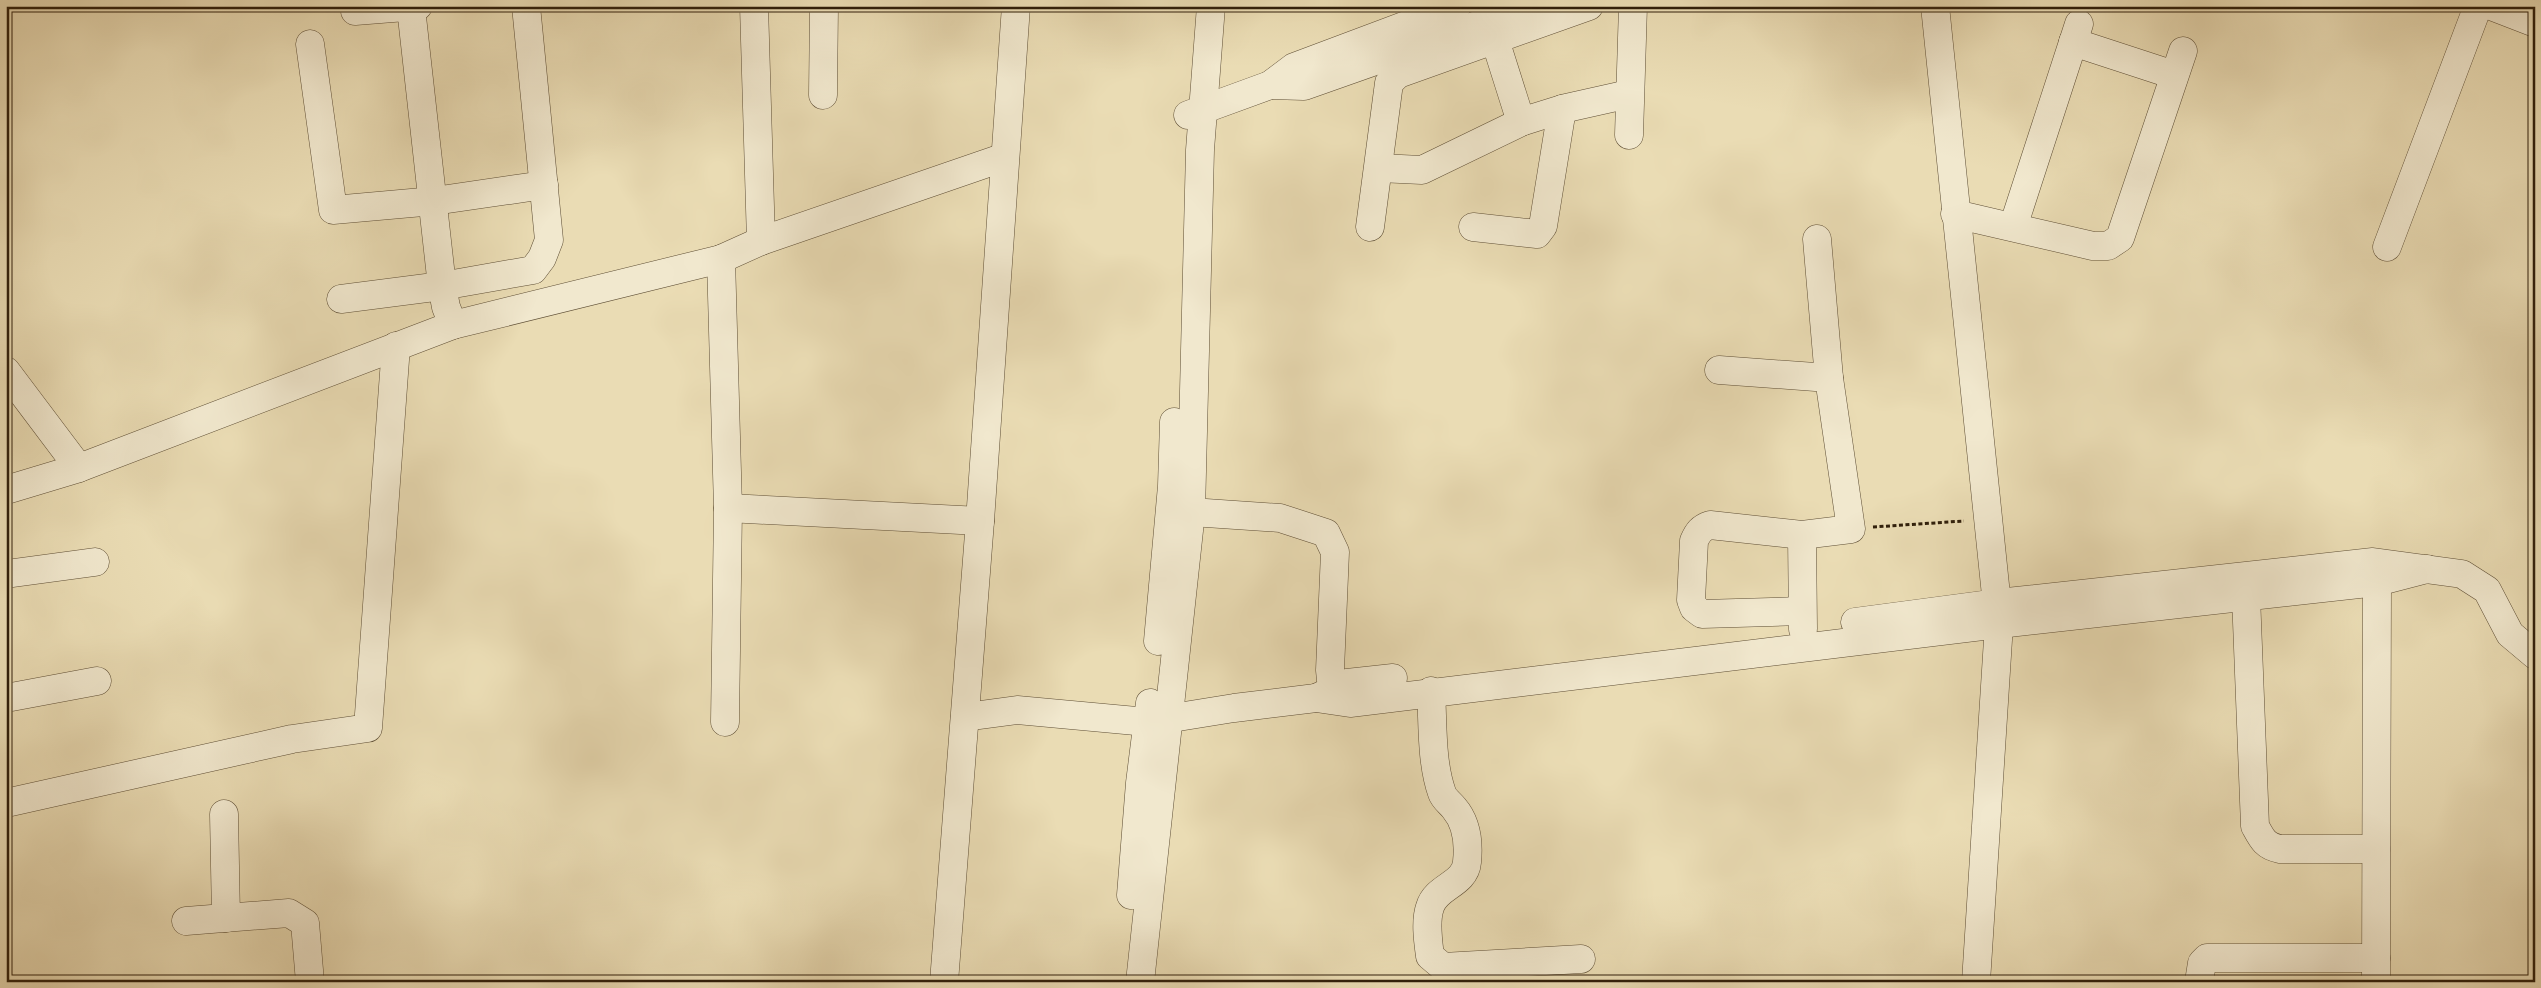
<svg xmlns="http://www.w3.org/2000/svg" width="2541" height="988" font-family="'Libre Caslon Text',serif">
<rect width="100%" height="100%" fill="#eadcb4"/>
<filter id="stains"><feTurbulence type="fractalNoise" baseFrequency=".004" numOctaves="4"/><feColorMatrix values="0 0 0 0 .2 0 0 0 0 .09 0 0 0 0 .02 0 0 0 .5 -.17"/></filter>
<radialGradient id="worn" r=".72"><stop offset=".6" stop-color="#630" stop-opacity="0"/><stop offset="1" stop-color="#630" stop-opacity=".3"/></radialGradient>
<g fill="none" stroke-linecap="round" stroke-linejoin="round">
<g stroke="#5e4e35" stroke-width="29">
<g id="minor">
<path d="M355,6V11L418,6"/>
<path d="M754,6L761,241"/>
<path d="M1935,6L1999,624L1976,982"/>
<path d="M2491,6L2535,23"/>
<path d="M411,8L442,286L446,307L453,325"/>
<path d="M1490,24L1521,122"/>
<path d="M2073,42L2174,75"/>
<path d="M310,44L333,210L434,201L544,185"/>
<path d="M1270,85L1304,86L1531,6"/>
<path d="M823,95L824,6"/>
<path d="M1188,115L1270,85L1294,67L1457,6"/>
<path d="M1629,135L1633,6"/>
<path d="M1379,168L1422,170L1521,122L1562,109L1629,94"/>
<path d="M1955,214L2093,246H2108L2120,238L2183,51"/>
<path d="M1370,227L1389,83L1398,74L1589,6"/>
<path d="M1473,227L1537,234L1543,226L1562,109"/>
<path d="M2013,227L2079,24"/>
<path d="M2387,247L2478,6"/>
<path d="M721,259L728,508L725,722"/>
<path d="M341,299L442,286L533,270L542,258L549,240L526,6"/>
<path d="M1719,370L1829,378"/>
<path d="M6,371L79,468"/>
<path d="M6,490L79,468L453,325L721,259L761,241L1005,157"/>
<path d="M728,508L980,521"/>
<path d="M1191,512L1280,518L1326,533L1335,552L1330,670L1332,690"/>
<path d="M1802,535L1803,629"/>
<path d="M6,574L95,562"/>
<path d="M2246,596L2255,826C2262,839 2265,846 2280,849H2376"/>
<path d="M1802,611L1702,614L1694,608L1691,600L1694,541C1698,532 1701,528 1710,525L1802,535L1851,529L1829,378L1817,239"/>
<path d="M1855,622L1998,603L2373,562L2462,574L2487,590L2510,634L2535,655"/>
<path d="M1158,641L1172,486L1174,422"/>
<path d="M1431,691C1433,724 1431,762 1442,793C1444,799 1450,803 1454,808C1467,823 1469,843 1467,862C1465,885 1436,886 1430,907C1425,921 1428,941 1430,956L1443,967L1581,959"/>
<path d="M6,698L97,681"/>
<path d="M1316,698L1347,683L1393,678"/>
<path d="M965,717L1017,710L1147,722L1234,708L1316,698L1350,703L1999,624L2377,582L2427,569"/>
<path d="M6,803L292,739L368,728L396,346"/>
<path d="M224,814L226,918"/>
<path d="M1131,895L1140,783L1150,703"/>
<path d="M186,921L289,913L305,923L310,982"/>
<path d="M944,982L980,521L1016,6"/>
<path d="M1140,982L1191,512L1200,150L1211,6"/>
<path d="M2199,982L2202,963L2207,958H2376"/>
<path d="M2376,982L2377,582"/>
</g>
</g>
<path stroke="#301f0b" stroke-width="3" stroke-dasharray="4 2.5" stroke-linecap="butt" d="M1873,527L1964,521"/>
<use href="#minor" stroke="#f1e8ce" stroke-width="28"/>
</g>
<rect width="2541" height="988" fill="none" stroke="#eadcb4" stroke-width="25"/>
<rect x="8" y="8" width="2526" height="973" fill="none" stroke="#301f0b" stroke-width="2.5"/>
<rect x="12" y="12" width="2516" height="963" fill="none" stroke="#301f0b"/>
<rect width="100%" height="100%" filter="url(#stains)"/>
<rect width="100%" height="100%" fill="url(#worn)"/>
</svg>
